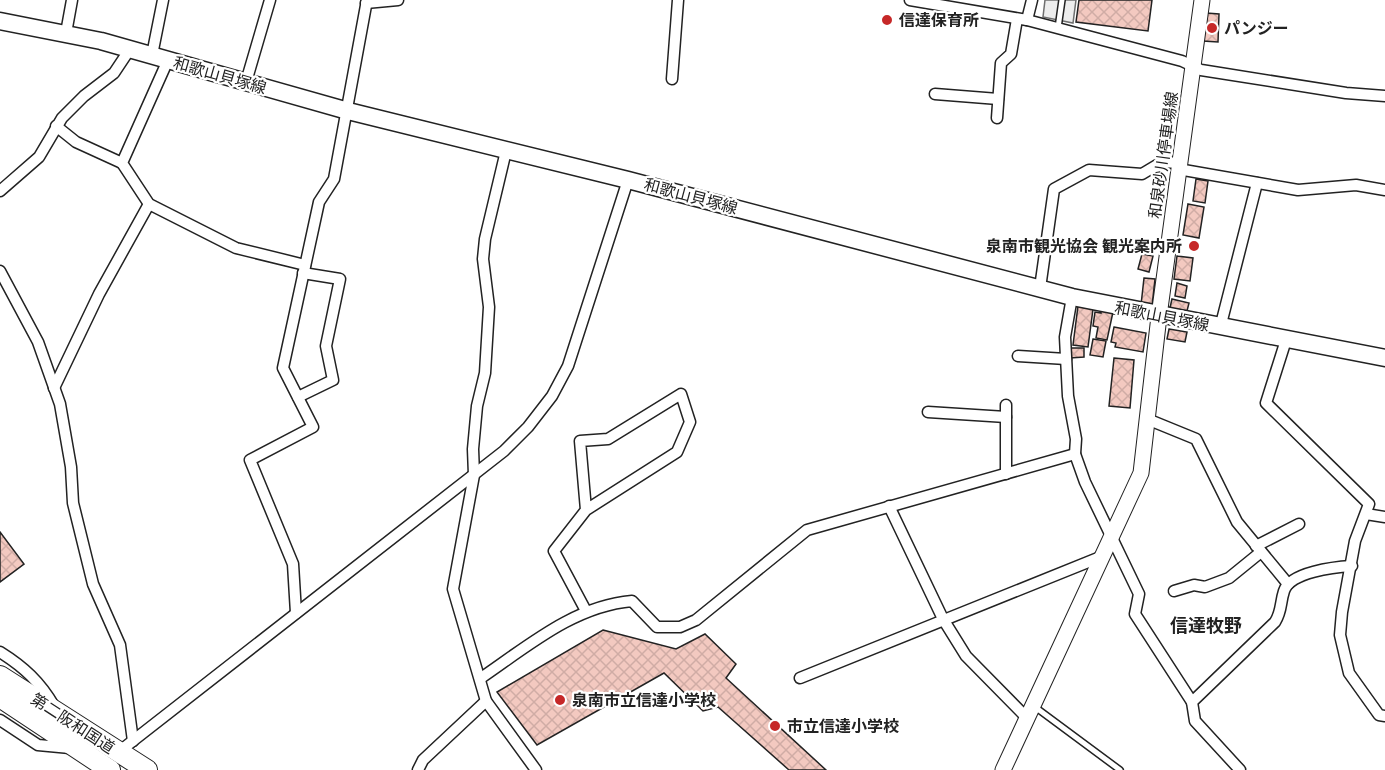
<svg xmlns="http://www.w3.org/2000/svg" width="1385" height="770" font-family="'Golos Text','Noto Sans JP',sans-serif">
<defs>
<pattern id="building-cross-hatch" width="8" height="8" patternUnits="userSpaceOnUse" patternTransform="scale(1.5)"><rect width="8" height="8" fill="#f3c9c0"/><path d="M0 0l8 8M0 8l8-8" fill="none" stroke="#d0aca5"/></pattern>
</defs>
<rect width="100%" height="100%" fill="#fff"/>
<path fill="#ededed" stroke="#6f6f6f" stroke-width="1.5" d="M1045,0H1076L1073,23L1043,17Z"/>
<g fill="url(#building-cross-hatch)" stroke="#222" stroke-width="1.5">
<path d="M1079,0H1152L1148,31L1076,22Z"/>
<path d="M1206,13L1219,14L1218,42L1203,41Z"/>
<path d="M1196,179L1208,181L1205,203L1193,201Z"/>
<path d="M1188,204L1204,207L1199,238L1183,235Z"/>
<path d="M1142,254L1153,256L1149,272L1138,269Z"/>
<path d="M1177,256L1193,258L1190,281L1174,279Z"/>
<path d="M1144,278L1155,279L1152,306L1141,305Z"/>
<path d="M1177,283L1187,286L1185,298L1175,296Z"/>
<path d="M1172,299L1189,303L1186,315L1169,312Z"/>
<path d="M1078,306L1093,309L1088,347L1073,345Z"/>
<path d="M1101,310L1113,312L1107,340L1096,338L1098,327L1093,326L1095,312L1101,313Z"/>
<path d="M1114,327L1146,333L1143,352L1115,347L1116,343L1111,342Z"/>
<path d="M1169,329L1187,332L1185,342L1167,339Z"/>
<path d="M1093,339L1106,341L1103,357L1090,355Z"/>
<path d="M1069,348H1084V357L1070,358Z"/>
<path d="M1114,358L1134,360L1130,408L1109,406Z"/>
<path d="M0,532L24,564L0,582Z"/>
<path d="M603,630L676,649L705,634L736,664L726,678L826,770H789L718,707L703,711L664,673L537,745L497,692Z"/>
</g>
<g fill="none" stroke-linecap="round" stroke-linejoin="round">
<g stroke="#222" stroke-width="8">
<g id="lane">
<path d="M1058,28L1062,0"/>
<path d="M1035,707L1120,770"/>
</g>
</g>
<g stroke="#222" stroke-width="13">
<g id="street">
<path d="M910,0L1027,20L1182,61L1201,70L1346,93L1385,96"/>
<path d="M366,3L398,0"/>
<path d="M1027,20L1032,0"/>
<path d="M66,33L72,0"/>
<path d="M152,55L163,0"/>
<path d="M168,60L122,163L149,204L236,248L305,265"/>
<path d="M672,79L678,0"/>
<path d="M246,82L270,0"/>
<path d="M935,94L998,99"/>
<path d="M997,118L1001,63L1011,54L1017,19"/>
<path d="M56,126L76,142L122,163"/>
<path d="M506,151L485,239L483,259L489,307L485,373L477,406L473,449L474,475L453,589L486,701L536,770"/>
<path d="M1178,169L1298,190L1356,185L1385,190"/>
<path d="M0,191L39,157L62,118L84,96L114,73L130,49"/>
<path d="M0,271L38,342L60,404L71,467L73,503L93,584L120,645L133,741"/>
<path d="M1040,288L1054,189L1089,170L1142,174L1162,162L1179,163"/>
<path d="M1072,297L1065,337L1068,396L1076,439L1075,454L1085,482L1139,594L1135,614L1192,702"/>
<path d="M1220,328L1257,183"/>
<path d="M1286,340L1266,403L1369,504L1355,541L1342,612L1340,635L1349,673L1379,715L1385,716"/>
<path d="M1018,356L1066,359"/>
<path d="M54,388L99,294L149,204"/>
<path d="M298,397L333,380L326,346L340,279L303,273"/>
<path d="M928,412L1006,417"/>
<path d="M1147,419L1196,439L1237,522L1288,584"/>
<path d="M1006,474V405"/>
<path d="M889,506L943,619L966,656L1028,719"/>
<path d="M1366,514L1385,517"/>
<path d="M1256,546L1299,524"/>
<path d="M1174,591L1194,585L1205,587L1229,578L1261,552"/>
<path d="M586,611L554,551L586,510L677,452L690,422L681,394L608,439L580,441L586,510"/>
<path d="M296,613L293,564L250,460L313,427L283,368L319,202L334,179L367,0"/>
<path d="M0,652C24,667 40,682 54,706"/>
<path d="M481,678C528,646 574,606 632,601L657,627H680L696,620L807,530L1075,454"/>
<path d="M800,678L1103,556"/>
<path d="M0,720L38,745L70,748"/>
<path d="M116,754L504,451L528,427L552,396L568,366L628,180"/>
<path d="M418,770L423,760L486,701"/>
<path d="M1240,770L1195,721L1192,702L1275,622C1282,611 1280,603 1284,591C1290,572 1335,567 1352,566"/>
</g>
</g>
<g stroke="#222" stroke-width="17">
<path id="secondary" d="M1003,770L1141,473L1159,316L1202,0"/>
</g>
<g stroke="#222" stroke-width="19">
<path id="primary" d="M0,21L101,41L348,111L628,180L1072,297L1385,358"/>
</g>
<g stroke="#222" stroke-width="22">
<g id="highway">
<path d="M0,676L147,770"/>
<path d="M0,697L110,770"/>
</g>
</g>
<use href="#lane" stroke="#fff" stroke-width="5"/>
<use href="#street" stroke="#fff" stroke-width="10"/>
<use href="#secondary" stroke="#fff" stroke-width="15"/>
<use href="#primary" stroke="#fff" stroke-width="16"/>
<use href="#highway" stroke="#fff" stroke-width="20"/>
</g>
<g fill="#c62828" stroke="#fff" stroke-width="2">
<circle cx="887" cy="20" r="6"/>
<circle cx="1212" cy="28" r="6"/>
<circle cx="1194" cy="246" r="6"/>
<circle cx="560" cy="700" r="6"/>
<circle cx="775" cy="726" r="6"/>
</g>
<g text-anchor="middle" stroke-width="4.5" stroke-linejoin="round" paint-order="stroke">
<g font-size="16" font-weight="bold" fill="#222" stroke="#fff" text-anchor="start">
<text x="899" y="26">信達保育所</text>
<text x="1224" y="34">パンジー</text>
<text x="1182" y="252" text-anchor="end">泉南市観光協会 観光案内所</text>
<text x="572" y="706">泉南市立信達小学校</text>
<text x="787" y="732">市立信達小学校</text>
</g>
<g font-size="16" fill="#222" stroke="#fff">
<text transform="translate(220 75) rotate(16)" y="6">和歌山貝塚線</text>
<text transform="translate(1163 155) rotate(-82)" y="6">和泉砂川停車場線</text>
<text transform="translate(691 196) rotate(15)" y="6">和歌山貝塚線</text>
<text transform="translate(1162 316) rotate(11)" y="6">和歌山貝塚線</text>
<text transform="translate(73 723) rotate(33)" y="6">第二阪和国道</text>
</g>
<g font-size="18" font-weight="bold" fill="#222" stroke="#fff">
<text x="1206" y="632">信達牧野</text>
</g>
</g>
</svg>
